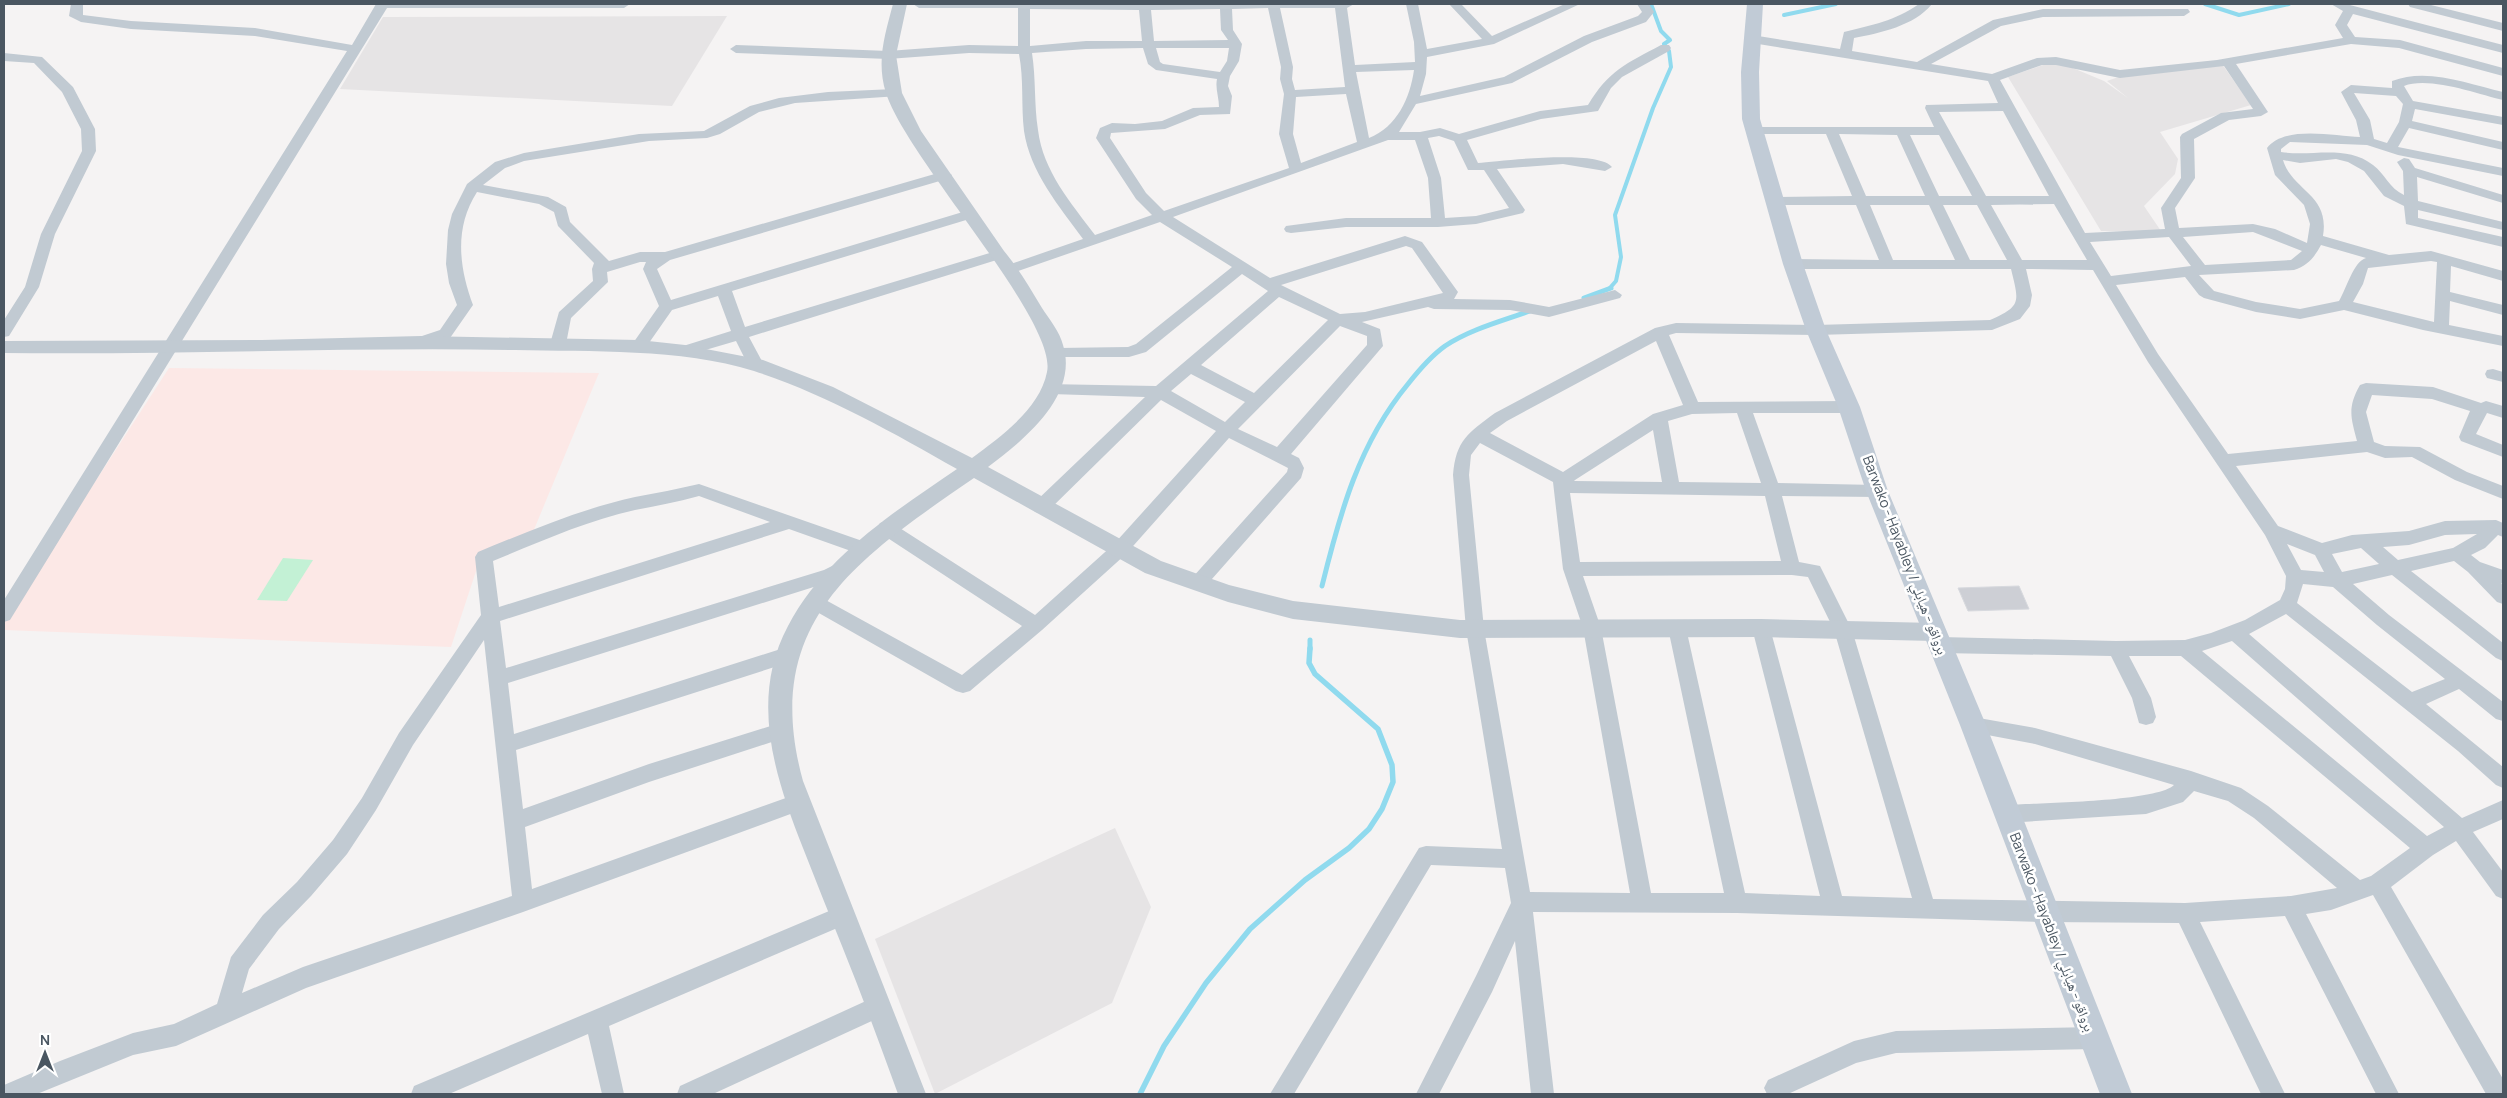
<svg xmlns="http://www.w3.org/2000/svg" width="2507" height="1098" font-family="Manrope,'Noto Naskh Arabic',sans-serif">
<rect width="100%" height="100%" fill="#f5f3f3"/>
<g fill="#e6e4e5">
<path d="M727,16L672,106L340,89L383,17Z"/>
<path d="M2046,64L2068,66L2104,81L2128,98L2107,81L2127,74L2222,64L2251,105L2160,132L2178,159L2175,174L2144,206L2161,231H2101L2008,77Z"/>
<path d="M1115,828L1151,907L1112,1003L935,1094L875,939Z"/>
</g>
<path fill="#fce8e6" d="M169,368L599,373L533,532L481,556L451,647L4,630V622Z"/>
<path fill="#c3f1d5" d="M283,558L313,560L287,601L257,600Z"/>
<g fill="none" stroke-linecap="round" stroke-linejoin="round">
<g stroke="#90daee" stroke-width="4">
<path d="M2205,4L2239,15L2289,4"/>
<path d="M1784,15L1836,4"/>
<path d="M1609,289L1616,281L1621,257L1615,215L1653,108L1671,67L1669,51L1664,44L1670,40L1661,31L1651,4"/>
</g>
<g stroke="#90daee" stroke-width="5">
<path d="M1584,298L1611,288"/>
<path d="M1322,586C1340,513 1359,443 1408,384C1419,370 1431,356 1445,346C1471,329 1502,321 1530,311"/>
<path d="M1310,649V640"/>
</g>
<path stroke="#90daee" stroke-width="5.5" d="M1140,1094L1164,1046L1206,983L1250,929L1305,880L1349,848L1369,829L1382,809L1393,782L1392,765L1378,729L1315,674L1309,663L1310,648"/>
</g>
<path fill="#cdcfd5" stroke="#d7d9de" d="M2019,586L2029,609L1968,611L1958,588Z"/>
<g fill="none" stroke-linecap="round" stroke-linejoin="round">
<g fill="#c1cad2" fill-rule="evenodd">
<path d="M71,4H83V15L131,21L255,28L352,45L376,4H630L624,8H387L10,620L4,622V600L347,51L255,36L131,29L81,22L69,16Z"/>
<path d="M913,4H1354L1347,8L1355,65L1415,62L1414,42L1406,4H1418L1427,49L1482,39L1449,4H1461L1492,36L1565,4H1580L1494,44L1427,57L1426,74L1420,96L1504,77L1584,36L1638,16L1642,12L1637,4H1649L1654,12L1646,22L1592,42L1512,83L1416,104L1399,132H1420L1440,128L1459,134L1540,111L1588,105C1609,70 1626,64 1661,45H1669L1671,48L1669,51L1622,77L1611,88L1598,111L1541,119L1467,140L1478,163C1501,161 1598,149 1612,167L1605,171L1563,164L1497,169L1525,210L1523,213L1476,224L1438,227H1346L1291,233L1286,232L1284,229L1286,226L1346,218H1431L1428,178L1415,140H1388L1173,217L1270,278L1405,236L1422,242L1458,292L1454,299L1510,300L1549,307L1615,290L1622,295L1620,298L1549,317L1510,310L1434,309L1428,307L1362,322L1380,329L1383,346L1291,454L1299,458L1304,468L1301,478L1204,588L1198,590L1192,588L1189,583L1192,578L1287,472L1288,468L1229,438L1126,554L1042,630L970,691L963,693L956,691L810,608L807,603L810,598L816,596L822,598L962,675L1022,626L880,533L877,528L880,523L886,521L892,523L1035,615L1114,544L1216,431L1161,400L1047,512L1041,513L1035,512L1032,507L1035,502L1145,397L1051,394L1045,392L1043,388L1045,384L1156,386L1268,291L1242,274L1146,352L1129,357H1053L1050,353L1053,349L1058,348L1128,347L1136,344L1232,267L1160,222L1015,272H1005L1003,269L1005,266L1083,239C1059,206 1030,172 1024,131C1021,105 1024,80 1019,54L969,53L888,59L736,53L730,49L736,45L888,51L969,45L1018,46V8H919ZM1268,8L1281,67L1280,79L1284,94L1279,134L1289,168L1164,211L1146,193L1110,138L1111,133L1165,129L1200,115L1230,114L1232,96L1228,86L1230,76L1239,61L1242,44L1233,30L1232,9ZM1280,8H1335L1345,87L1295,90L1292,79L1293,67ZM1030,9L1139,10L1142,41H1086L1030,46ZM1220,9L1221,30L1228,40L1154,41L1151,10ZM1143,48L1148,64L1156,70L1217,79C1215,88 1219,97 1219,107L1193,108L1162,121L1135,124L1112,123L1100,128L1096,138L1136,199L1152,215L1095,235C1071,203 1043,171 1038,130C1034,104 1036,79 1032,53L1086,49ZM1156,48H1229L1227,61L1220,72L1163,64L1160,62ZM1414,70C1410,98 1397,127 1369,138L1356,72ZM1346,94L1357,142L1301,163L1293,134L1296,97ZM1439,136L1454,141L1468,170H1484L1509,208L1476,216L1445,218L1441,178L1428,138ZM1406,246L1412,248L1443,293L1365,312L1340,314L1281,285ZM1279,297L1328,320L1254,393L1201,365ZM1340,326L1367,336V345L1277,447L1238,429ZM1191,374L1245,402L1225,422L1171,391Z"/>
<path d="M1919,4H1932C1914,26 1880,33 1854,38L1852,51L1917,62L1993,20L2043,9H2188L2190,12L2184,16L2043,17L2001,26L1931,64L1992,74L2037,58L2056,57L2120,70L2217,60L2343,38L2335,25L2343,11L2331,4H2346L2503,45V53L2353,14L2347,25L2355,37L2400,40L2503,68V76L2399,48L2351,44L2236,64L2268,112L2261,116L2229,120L2194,139L2195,178L2175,208L2179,228L2253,224L2275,229L2307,243L2310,224L2304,205L2275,175L2267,148C2284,125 2334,136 2360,137L2356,120L2341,92L2351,85L2392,88V81C2427,67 2469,84 2503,92V100C2477,94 2429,76 2404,86L2413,101L2503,117V125L2415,109L2412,121L2503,142V150L2409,128L2398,147L2503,168V176L2398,155L2367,145L2290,142L2281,149V152C2312,157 2346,144 2373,165C2385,174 2389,188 2404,195L2403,171L2397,162L2404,158L2409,159L2415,168L2503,195V203L2417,177L2418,201L2503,222V230L2418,210V218L2503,237V247L2406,224L2404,206L2384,196L2364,171L2348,162L2336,159L2300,163L2283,160C2292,191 2330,194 2323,236L2389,255L2431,251L2503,271V281L2451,266L2450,292L2503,305V315L2450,301L2449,325L2503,336V346L2423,330L2344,310L2300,319L2256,312L2204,298L2199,295L2185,277L2116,285L2158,354L2228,454L2357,441C2351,418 2347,408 2360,385L2366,383L2433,387L2481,403L2486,401L2503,406V418L2487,413L2476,434L2503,445V457L2461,441L2459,437L2470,411L2432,399L2372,395L2366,412L2374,442L2385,446L2420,447L2467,472L2503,486V499L2455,480L2412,457L2385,458L2367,452L2236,466L2278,526L2322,543L2352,535L2409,531L2445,521L2496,520L2503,523V537L2498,535L2485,548L2471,555L2480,562L2503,570V584L2501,583L2503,586V604L2497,602L2468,572L2454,561L2411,571L2503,643V661L2496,658L2392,575L2353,584L2389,615L2503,702V721L2496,719L2459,689L2426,704L2503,767V788L2496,785L2458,751L2286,614L2249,634L2462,818L2503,800V819L2473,832L2503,872V899L2496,896L2456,841L2433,855L2391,887L2503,1079V1094H2486L2373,895L2331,910L2306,914L2399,1094H2376L2285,916L2200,922L2285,1094H2261L2179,923L2044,922L1737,913L1533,912L1554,1094H1531L1515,941L1492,992L1439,1094H1416L1476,976L1511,903L1505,868L1431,865L1294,1094H1270L1419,848L1426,846L1502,849L1466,629L1453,475C1456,440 1468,433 1495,413L1655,328L1676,323L1816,325L1990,320C2022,306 2019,302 2011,269H1793L1786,264L1793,259L1879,260L1856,205H1775L1768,201L1775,197L1852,196L1826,134H1754L1747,130L1749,127H1934L1925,108L1926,105L1998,103L1988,81L1752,43L1746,39L1752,35L1840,49L1844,32C1872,25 1895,21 1919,4ZM2042,65H2056L2120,78L2224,66L2253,109L2221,113L2182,134L2180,137L2181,178L2161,208L2165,229L2085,233L2000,80ZM2354,93L2396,96L2403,104L2399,122L2387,143L2374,139L2370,120ZM2003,111L2049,196H1986L1939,112ZM1839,134L1897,135L1925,196H1866ZM1910,135H1939L1972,196H1939ZM2054,204L2087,260H2022L1991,205ZM1870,205H1929L1955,260H1893ZM1943,205H1977L2007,260H1970ZM2253,232L2302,251L2291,260L2205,265L2183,237ZM2169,237L2191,266L2111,276L2090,242ZM2321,245L2366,258C2353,262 2347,288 2339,301L2300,309L2256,302L2214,291L2199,275L2294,270C2308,266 2315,256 2321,245ZM2431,261L2437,262L2434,322L2353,302L2363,284L2368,268ZM2026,269L2093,270L2148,362L2265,535L2286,576L2285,589L2280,600L2245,620L2211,633L2185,640L2116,641L1940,637L1933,640L1931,645L1933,650L1940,653L2111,656L2132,698L2139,723L2146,725L2153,723L2156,717L2151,698L2129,656H2181L2410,848L2371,876L2360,880L2268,806L2241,788L2191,771L2035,728L1973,717L1966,719L1963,725L1966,731L2035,744L2174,785C2157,802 2036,803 2006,805L1999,808L1996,814L1999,820L2006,823L2146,814L2183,802L2194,791L2228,801L2254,818L2337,888L2291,896L2185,903L1933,899L1852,630L1820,566L1799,562L1782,496L1877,497L1883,495L1885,491L1883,487L1877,485L1778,483L1753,413H1849L1855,411L1857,407L1855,403L1849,401L1698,402L1669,335L1676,333L1816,335L1992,330L2020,319L2030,306L2032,295ZM1656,341L1683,405L1653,414L1563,472L1490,433L1507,421ZM1737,413L1761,483L1679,482L1668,421L1692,414ZM1653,430L1662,482L1574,481L1575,480ZM1480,443L1553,482L1563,569L1583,628L1630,893L1530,892L1484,629L1469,475L1471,455ZM1570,493L1765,496L1781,561L1580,562ZM2477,534L2453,548L2398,560L2383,547L2409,545L2445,535ZM2287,544L2315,555L2324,572L2301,570ZM2361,548L2379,564L2342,572L2332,554ZM1792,575L1808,577L1834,630L1912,898L1842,896L1770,628L1767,623L1761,621L1755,623L1752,628L1820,896L1745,893L1686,628L1683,623L1677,621L1671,623L1668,628L1724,893H1651L1601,628L1583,576ZM2303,584L2333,587L2377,625L2445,679L2412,692L2297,603ZM2232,641L2444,827L2427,836L2202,651Z"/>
<path d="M2408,4H2427L2503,23V31L2410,7Z"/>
<path d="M4,53L42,57L73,87L95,129L96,151L55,234L39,287L9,336L4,337V320L25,287L41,234L82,151L81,129L62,92L34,63L4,61Z"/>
<path d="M894,89L900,93L899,96L795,103L759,112L720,134L707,138L649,141L524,161L505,168L483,185L548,197L566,207L570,222L609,261L640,252H665L945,171L952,175L950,178L670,260L657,269L671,300L966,211L971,210L978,214L976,217L732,291L745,327L993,252H1003L1005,255L1003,258L749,337L764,365L762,369H750L736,341L685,356L680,355L677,351L680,347L731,331L718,296L672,310L644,350H634L631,346L659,306L643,269L646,262H640L607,272L608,282L571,318L566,344L563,348H553L550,344L559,312L593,281L592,269L594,263L558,226L554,212L539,204L477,192C454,228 459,267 473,305L450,338L421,347L416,346L413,342L416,338L440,330L457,305L449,283L446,264L448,230L452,214L467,184L495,162L524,153L639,134L704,131L750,106L779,98L828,92Z"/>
<path d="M2493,369L2503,372V382L2487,378L2485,374L2487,370Z"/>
<path d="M699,484L871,544L874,549L871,554L865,556L789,529L500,621L506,668L824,570L844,560L850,562L853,567L850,572L836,580L508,683L514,734L787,647L794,650L796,655L794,660L787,663L516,750L523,809L649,764L780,723L787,725L790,731L787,737L649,782L525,827L532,889L797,794L804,797L807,803L804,809L523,912L306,988L176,1046L133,1055L37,1094H4V1085L60,1061L133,1033L174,1024L217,1004L231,957L263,915L297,882L333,840L362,798L399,733L481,615L475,557L478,552C529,531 581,509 635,497C656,493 678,489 699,484ZM699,496L770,522L499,607L493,561C539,542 586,521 635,510C656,506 677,502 699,496ZM484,640L512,896L303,967L242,993L249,969L279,929L311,896L347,854L376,810L413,745Z"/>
<path d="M841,906L849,909L852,916L849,923L609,1026L624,1094H602L588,1034L449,1094H411L414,1086Z"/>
<path d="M879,995L887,998L890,1006L887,1014L713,1094H677L680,1086Z"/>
<path d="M2094,1027L2102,1030L2105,1038L2102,1046L2094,1049L1896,1053L1856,1063L1788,1094H1767L1764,1088L1768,1080L1854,1041L1896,1031Z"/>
</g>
<path fill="#c1cad2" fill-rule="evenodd" d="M893,4H907L896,55L902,93L921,131L1004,251C1019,269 1030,288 1042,308C1049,319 1060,332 1063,345C1079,396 1024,440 988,467L1161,561L1229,585L1293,601L1460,620L1761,619L1935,623L1943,626L1946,632L1943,638L1935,641L1761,637L1460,638L1293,619L1228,602L1145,573L974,478C858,558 759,622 803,781L926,1094H898C880,1045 862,995 842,946C829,914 816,881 803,848C775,777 749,699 788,626C825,556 894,512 957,469C892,432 825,394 754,371C680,348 591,352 515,350C344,347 174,355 4,353V341L262,340L421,336L639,340L685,345L763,360L833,387L972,458C1000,437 1040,409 1047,372C1058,321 906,157 886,93C876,61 885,35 893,4Z"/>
<path fill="#c1cbd6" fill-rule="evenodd" d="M1747,4H1763L1759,72L1760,119L1803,264L1826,330L1860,407L1888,491L1986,725L2132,1094H2100L1960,725L1866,491L1838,407L1806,330L1783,264L1742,119L1741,72Z"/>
</g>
<g text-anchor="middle" stroke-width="5" stroke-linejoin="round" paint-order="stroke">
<g font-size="14" fill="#4a5661" stroke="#fff">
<text transform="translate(1905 555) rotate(69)" y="5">Barwako - Hayabley / برواقو - هيابلي</text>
<text transform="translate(2052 932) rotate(69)" y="5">Barwako - Hayabley / برواقو - هيابلي</text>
</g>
</g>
<rect width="2507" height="1098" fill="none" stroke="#4a5661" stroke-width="10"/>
<g transform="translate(45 1053)" stroke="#ffffff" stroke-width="4" paint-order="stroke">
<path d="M0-4L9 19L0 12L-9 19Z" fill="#4a5661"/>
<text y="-8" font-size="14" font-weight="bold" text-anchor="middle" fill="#4a5661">N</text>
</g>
</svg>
